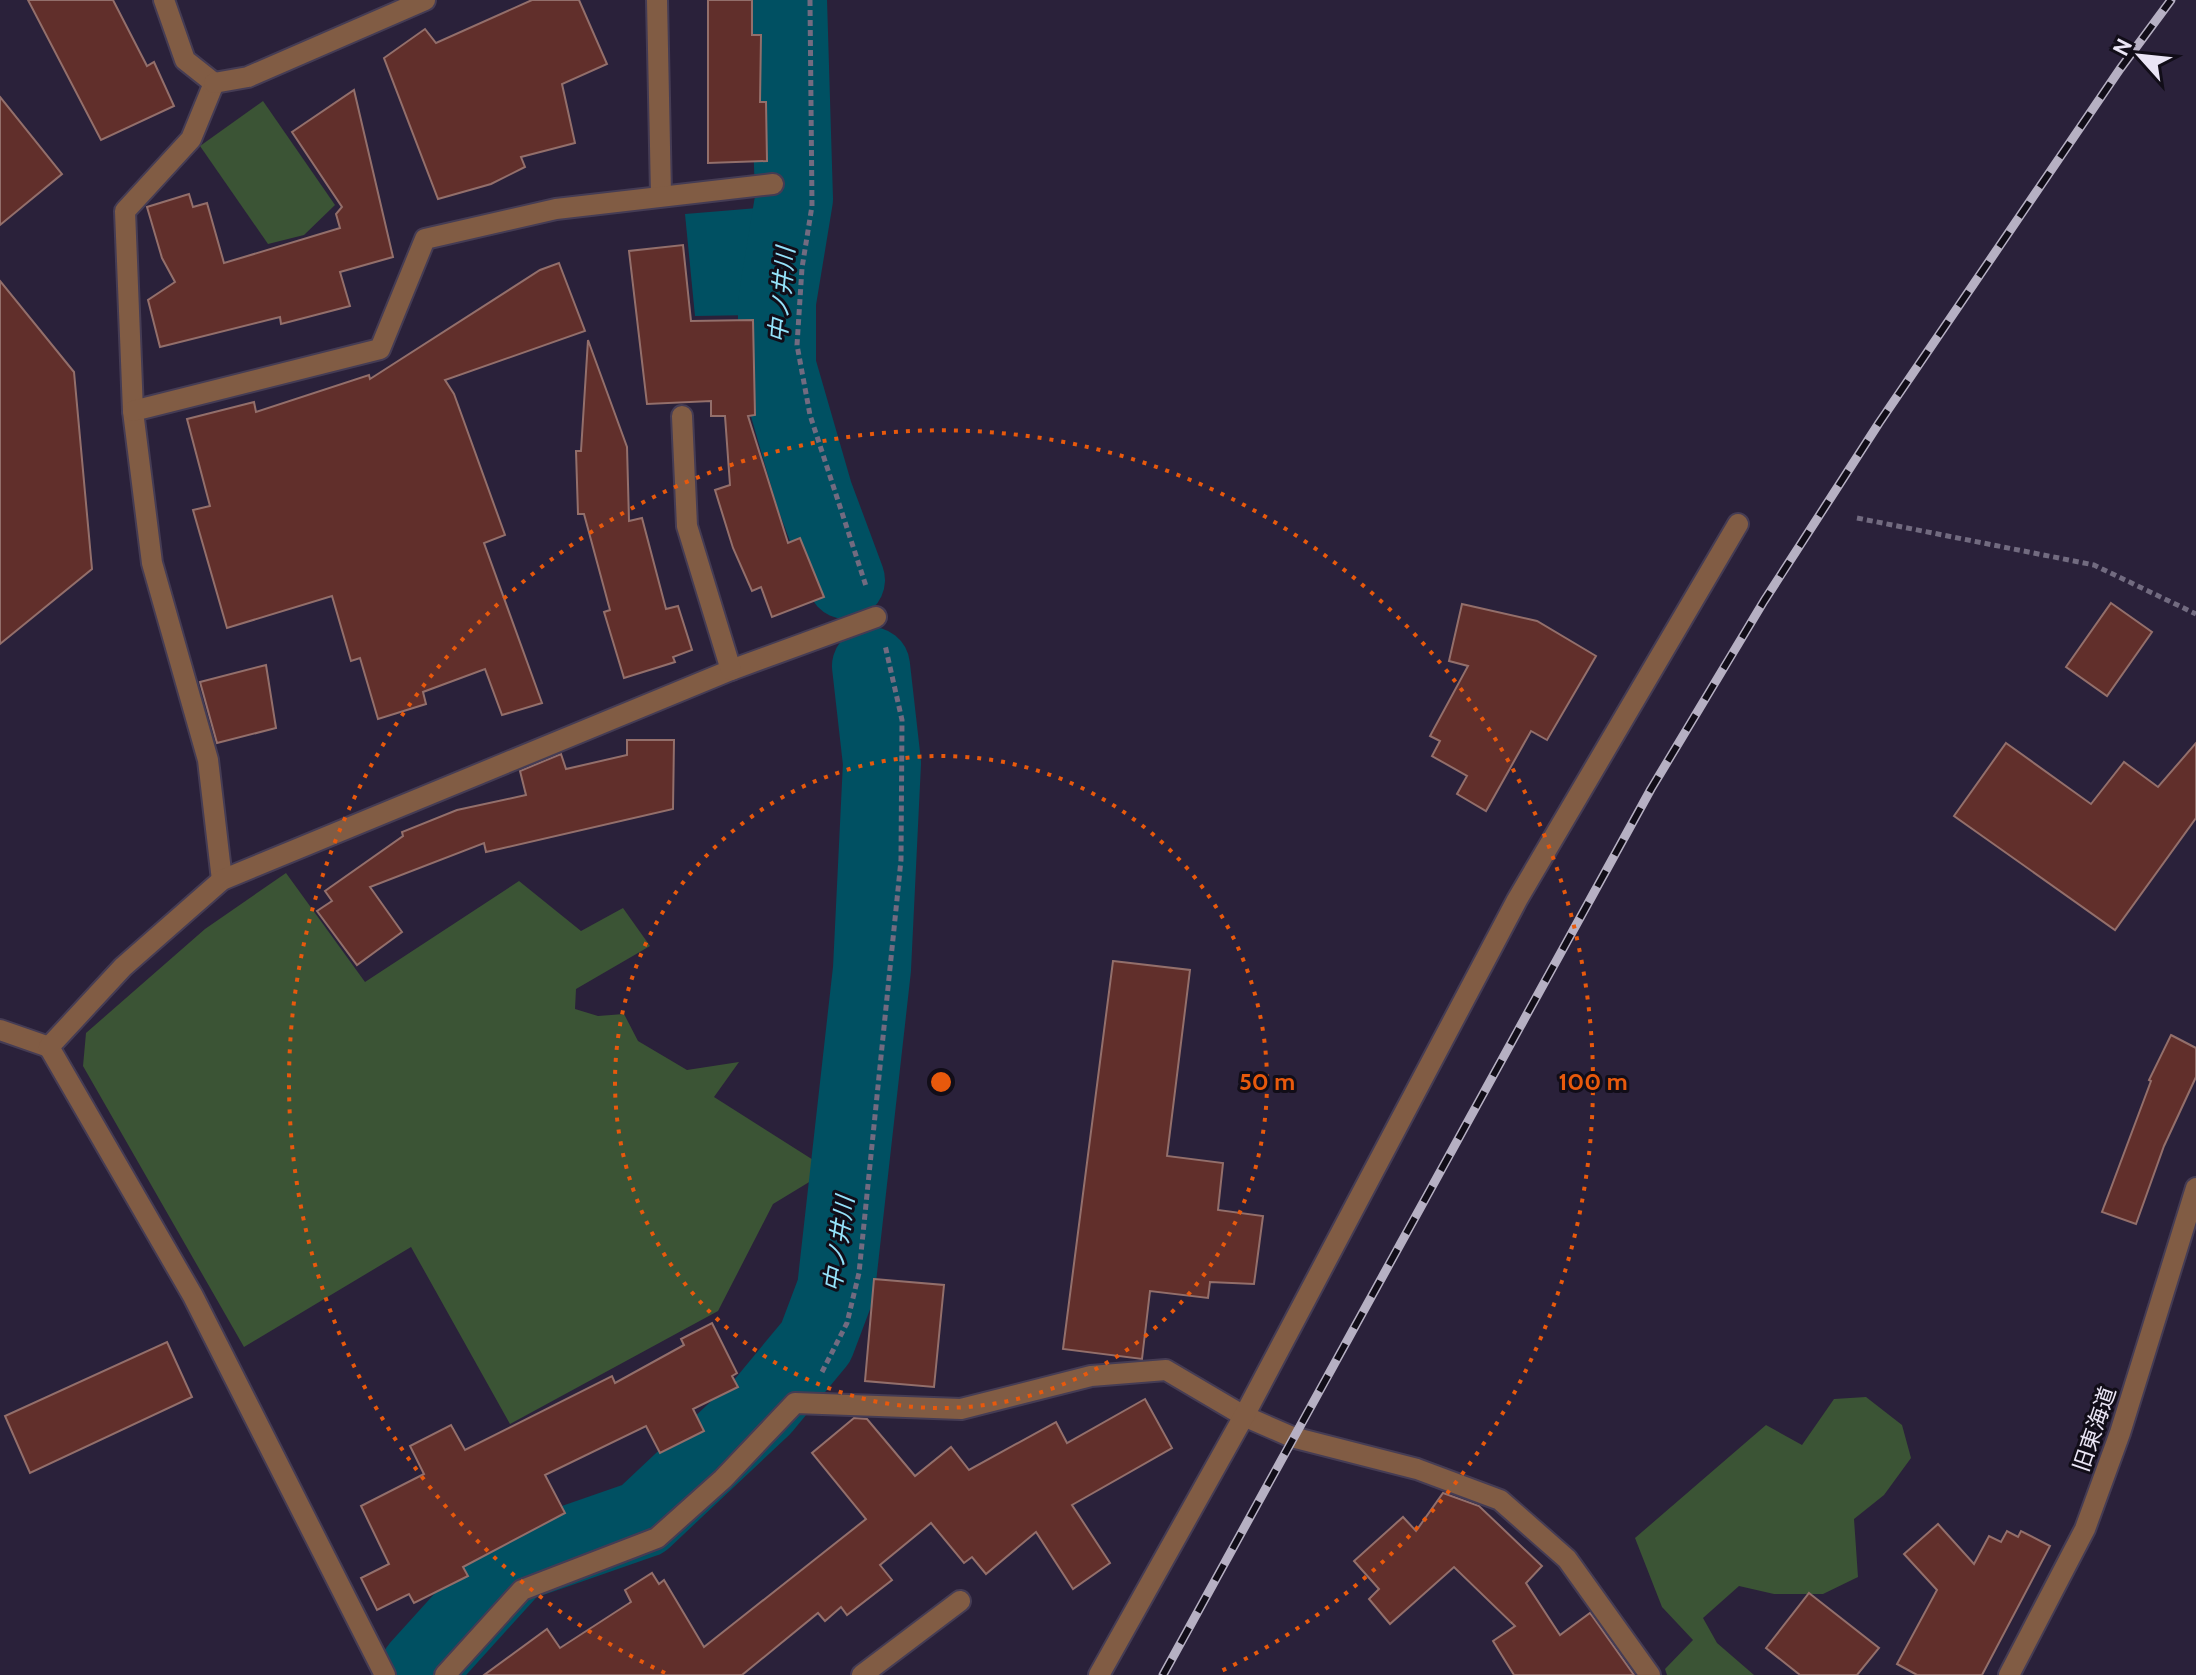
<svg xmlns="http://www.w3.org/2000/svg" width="2196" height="1675" font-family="Cabin,'Noto Sans JP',sans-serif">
<rect width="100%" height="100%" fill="#2a213a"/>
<g fill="#3b5435">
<path d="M263,101L335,205L304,235L268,244L200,146Z"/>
<path d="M286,873L365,982L519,881L581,931L623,908L650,946L576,989L575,1009L598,1016L624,1014L638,1041L687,1070L739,1062L714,1097L829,1170L773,1204L718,1311L510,1424L411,1247L244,1347L83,1066L86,1033L205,929Z"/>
<path d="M1866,1397L1902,1425L1911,1458L1884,1495L1854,1519L1858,1577L1823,1594H1774L1739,1586L1703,1618L1717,1643L1754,1675H1667L1665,1669L1693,1640L1662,1607L1635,1538L1766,1425L1802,1445L1834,1399Z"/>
</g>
<path fill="#005062" d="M770,207L755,315L695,316L685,214Z"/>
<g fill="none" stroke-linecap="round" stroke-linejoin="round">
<g stroke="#005062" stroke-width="78">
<path d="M788,0L794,199L777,302V366L814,494L846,580"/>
<path d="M419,1669L514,1564L643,1519L763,1406L816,1342L836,1289L872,969L882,763L871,666"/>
</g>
</g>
<g fill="#612f2b" stroke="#936f6b" stroke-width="2">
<path d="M28,0H113L147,66L154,62L174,106L101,140Z"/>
<path d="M532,0H579L607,64L562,84L575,143L521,157L525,167L491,184L438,199L384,58L425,29L436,43Z"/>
<path d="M708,0H752V35H761L760,102H766L767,161L708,163Z"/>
<path d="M354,90L393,257L340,272L350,306L281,324L280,317L160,347L148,300L175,282L162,258L147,207L189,194L193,207L207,203L224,263L340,228L336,214L342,207L292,132Z"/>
<path d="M0,97L62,174L0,225Z"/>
<path d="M683,245L691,321L753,320L755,415L748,416L788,543L800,538L824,597L772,617L761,587L752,591L733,548L715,490L730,485L725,416H711V401L647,404L629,251Z"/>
<path d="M559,263L585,331L445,380L454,394L505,535L484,543L542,703L502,715L485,669L423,692L426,704L378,719L360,658L351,661L332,596L227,628L193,510L210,506L187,419L254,402L256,412L369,375L370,379L540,270Z"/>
<path d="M0,281L74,372L92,569L0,644Z"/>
<path d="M588,340L627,447L629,521L642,518L666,609L678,606L692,650L673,657L675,662L624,678L604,612L610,610L584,514H578L576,451H581Z"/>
<path d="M2111,603L2152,632L2107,696L2066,667Z"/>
<path d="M1462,604L1537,621L1596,656L1547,740L1531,731L1486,811L1457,794L1467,776L1432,756L1440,741L1430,736L1468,666L1449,661Z"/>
<path d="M266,665L276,728L217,743L200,682Z"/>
<path d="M627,740H674L673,809L486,852L484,843L370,887L402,932L357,965L317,911L332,901L325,891L403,836L402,832L457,810L526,795L520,771L561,754L566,769L627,755Z"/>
<path d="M2006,743L2091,804L2124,762L2158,787L2196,743V818L2115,930L1954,816Z"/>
<path d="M1113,961L1190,970L1167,1156L1223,1163L1218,1210L1263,1216L1254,1284L1210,1282L1208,1298L1150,1291L1142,1359L1063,1349Z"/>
<path d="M2171,1035L2196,1048V1077L2164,1146L2136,1224L2102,1212L2151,1081L2149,1080Z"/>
<path d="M874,1279L944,1285L934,1387L865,1381Z"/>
<path d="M712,1323L737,1373L732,1376L738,1387L693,1409L704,1431L660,1453L646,1426L545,1475L565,1513L463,1567L468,1576L414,1603L409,1594L377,1610L361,1578L389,1564L361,1506L424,1474L410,1446L451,1425L465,1450L612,1376L615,1383L684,1345L681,1339Z"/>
<path d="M167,1342L192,1397L30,1473L5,1416Z"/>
<path d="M1145,1399L1172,1448L1072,1505L1110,1563L1073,1589L1036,1532L986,1574L972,1557L964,1563L931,1523L880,1565L892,1580L847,1615L841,1607L825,1621L818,1613L742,1675H484L547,1629L560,1648L631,1602L625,1590L652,1573L659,1584L664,1580L704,1647L866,1519L812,1453L854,1418L867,1419L915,1476L951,1447L969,1470L1056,1422L1067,1443Z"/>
<path d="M1443,1493L1479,1506L1542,1566L1526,1583L1560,1635L1590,1613L1634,1675H1514L1493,1641L1515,1626L1454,1567L1390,1624L1369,1599L1379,1589L1354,1561L1403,1517L1416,1531Z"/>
<path d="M1938,1524L1974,1564L1989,1536L2001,1542L2007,1531L2018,1537L2021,1531L2050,1546L1982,1675H1917L1897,1664L1937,1590L1904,1554Z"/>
<path d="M1809,1593L1879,1648L1857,1675H1800L1766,1648Z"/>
</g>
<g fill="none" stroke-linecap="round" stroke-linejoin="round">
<g stroke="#453c54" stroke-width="24">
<g id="service">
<path d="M164,0L185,60L214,83L191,139L125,211L133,411L152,563L208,760L222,880"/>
<path d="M0,1030L49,1047"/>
<path d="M1244,1416L1292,1437L1417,1469L1500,1500L1567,1559L1650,1675"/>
<path d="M385,1675L193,1296L49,1047L123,967L222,880L731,670L876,617"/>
</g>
</g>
<g stroke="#453c54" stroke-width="24">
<g id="minor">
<path d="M657,0L661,195"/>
<path d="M214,83L248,77L425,0"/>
<path d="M133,411L380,349L425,239L556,209L773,184"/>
<path d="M682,416L687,526L731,670"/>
<path d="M445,1675L522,1590L657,1538L723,1479L795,1403L961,1409L1091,1376L1166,1370L1244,1416"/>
<path d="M862,1675L960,1601"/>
<path d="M2009,1675L2085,1529L2120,1433L2196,1188"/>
</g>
</g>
<g stroke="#453c54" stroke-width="24">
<path id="tertiary" d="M1099,1675L1244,1416L1517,900L1738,524"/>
</g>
<g stroke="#726b80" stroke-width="5" stroke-dasharray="6 4" stroke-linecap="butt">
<path d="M810,0L812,206L802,268L797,345L810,415L866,586"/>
<path d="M1857,518L2094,565L2196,614"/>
<path d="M822,1372L847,1323L859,1273L901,860L902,720L885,645"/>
</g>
<use href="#service" stroke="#815c44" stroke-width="20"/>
<use href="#minor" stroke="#815c44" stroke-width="20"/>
<use href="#tertiary" stroke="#815c44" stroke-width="20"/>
<g stroke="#b6b0c3" stroke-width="9">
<path id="rail" d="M1163,1675L1651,789L1764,601L1879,423L2120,69L2171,0"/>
</g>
<use href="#rail" stroke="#110d18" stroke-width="6" stroke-dasharray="18" stroke-linecap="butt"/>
</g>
<g fill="none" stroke="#e8590c" stroke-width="4" stroke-dasharray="4 8">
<circle cx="941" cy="1082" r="326"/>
<path d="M665 1673A652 652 0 1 1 1217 1673"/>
</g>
<g text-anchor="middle" stroke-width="6" stroke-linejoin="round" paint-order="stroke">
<g font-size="22" fill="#eae5f5" stroke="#110d18">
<text transform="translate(2094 1429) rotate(-71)" y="8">旧東海道</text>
</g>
<g font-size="24" font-style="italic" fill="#95e3fb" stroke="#110d18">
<text transform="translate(782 295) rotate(-85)" y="8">中ノ井川</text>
<text transform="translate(839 1244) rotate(-82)" y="8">中ノ井川</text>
</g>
</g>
<circle cx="941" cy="1082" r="12" fill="#e8590c" stroke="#110d18" stroke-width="4"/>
<g font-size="24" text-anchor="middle" font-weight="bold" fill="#e8590c" stroke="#110d18" stroke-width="6" stroke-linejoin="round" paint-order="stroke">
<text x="1267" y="1090">50 m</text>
<text x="1593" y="1090">100 m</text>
</g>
<g transform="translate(2140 56) rotate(297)" stroke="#110d18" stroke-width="6" paint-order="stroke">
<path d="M0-6L14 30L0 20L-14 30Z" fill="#eae5f5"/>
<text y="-12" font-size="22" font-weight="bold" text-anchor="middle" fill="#eae5f5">N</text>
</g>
</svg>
